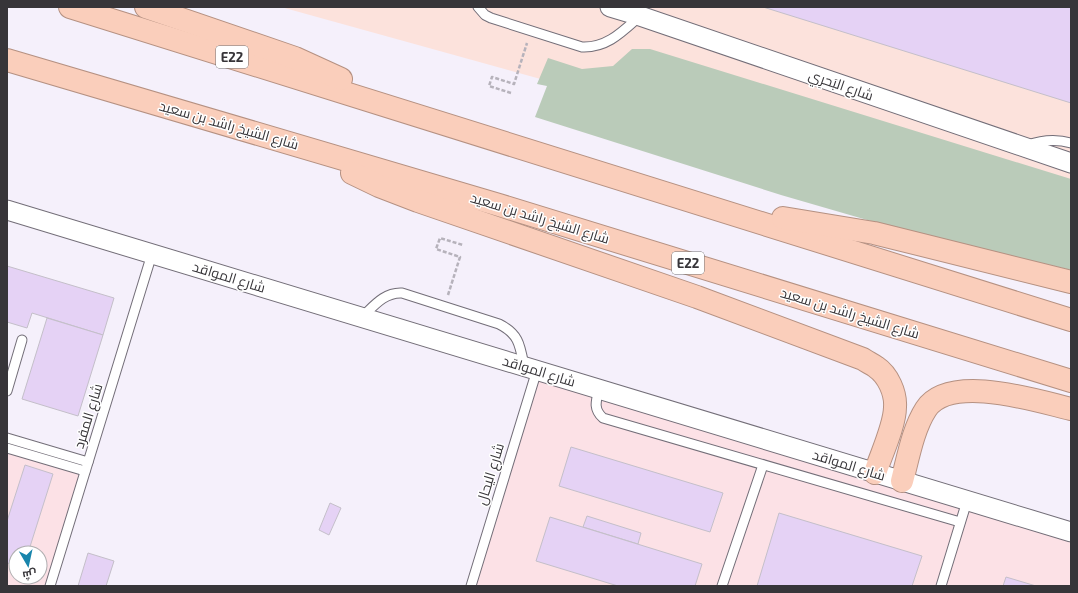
<svg xmlns="http://www.w3.org/2000/svg" width="1078" height="593" font-family="'Exo 2',Cairo,sans-serif">
<rect width="100%" height="100%" fill="#f5f0fb"/>
<path fill="#fce2dc" d="M281,7H1071V217L985,202Z"/>
<g fill="#fce1e6" fill-rule="evenodd">
<path d="M537,370L1071,532V586H471Z"/>
<path d="M7,438L88,462L50,586H7ZM16,553H40V577H16Z"/>
</g>
<path fill="#bacbb9" d="M632,49H650L1071,179V270L905,231L781,195L535,117L547,86L537,84L548,58L582,69L613,66Z"/>
<g fill="#e5d2f5" stroke="#c4bfc9">
<path d="M763,7H1071V103Z"/>
<path d="M7,266L114,298L103,335L32,313L27,328L7,322Z"/>
<path d="M47,318L103,335L78,416L22,399Z"/>
<path d="M571,447L723,493L710,532L559,486Z"/>
<path d="M25,465L53,474L28,553H16V565L7,563V521Z"/>
<path d="M330,503L341,508L329,535L319,530Z"/>
<path d="M779,513L922,556L912,586H757Z"/>
<path d="M587,516L641,533L638,544L583,527Z"/>
<path d="M550,517L702,564L695,586H618L536,561Z"/>
<path d="M88,553L114,561L106,586H78Z"/>
<path d="M1006,577L1036,586H1003Z"/>
</g>
<g fill="none" stroke-linecap="round" stroke-linejoin="round">
<g stroke="#736e78" stroke-width="11">
<g id="service">
<path d="M478,7L485,15L491,18L582,47C607,48 622,32 640,16"/>
<path d="M1028,145C1042,140 1057,139 1071,143"/>
<path d="M361,318C373,307 384,292 402,293L499,324C519,334 520,345 524,366"/>
<path d="M599,389C596,401 593,409 603,418L960,522"/>
<path d="M7,391L22,340"/>
<path d="M7,438L88,462"/>
<path d="M7,448L85,471"/>
<path d="M50,586L152,254"/>
<path d="M471,586L537,370"/>
<path d="M722,586L763,465"/>
<path d="M941,586L967,501"/>
</g>
</g>
<g stroke="#736e78" stroke-width="21">
<g id="minor">
<path d="M610,7L640,16L1071,163"/>
<path d="M7,210L1071,532"/>
</g>
</g>
<g stroke="#b59182" stroke-width="24">
<g id="trunk">
<path d="M70,7L1071,320"/>
<path d="M146,7L295,58L341,79"/>
<path d="M7,60L499,205L1071,381"/>
<path d="M352,173L379,186L418,201L697,297L863,359C867,362 872,364 876,367C888,375 896,393 895,407C895,425 881,455 875,473"/>
<path d="M783,218L874,233L1071,282"/>
<path d="M902,481C908,458 913,429 926,409C950,373 1037,401 1071,409"/>
</g>
</g>
<g stroke="#b6b2bb" stroke-width="2.5" stroke-dasharray="4 2" stroke-linecap="butt">
<path d="M511,93L489,86L492,77L514,84L527,43"/>
<path d="M448,295L460,257L436,249L440,238L463,245"/>
</g>
<use href="#service" stroke="#fff" stroke-width="9"/>
<use href="#minor" stroke="#fff" stroke-width="19"/>
<use href="#trunk" stroke="#facebb" stroke-width="22"/>
</g>
<g text-anchor="middle" stroke-width="3" stroke-linejoin="round" paint-order="stroke">
<g fill="#fff" stroke="#737274" stroke-width="1">
<rect x="216" y="46" width="32" height="22" rx="3"/>
<rect x="672" y="252" width="32" height="22" rx="3"/>
</g>
<g font-size="13" font-weight="bold" fill="#373539">
<text x="232" y="62">E22</text>
<text x="688" y="268">E22</text>
</g>
<g font-size="14" fill="#373539" stroke="#fff">
<text transform="translate(841 85) rotate(19)" y="5">شارع البَحرِي</text>
<text transform="translate(229 125) rotate(16)" y="5">شارع الشيخ راشد بن سعيد</text>
<text transform="translate(540 218) rotate(17)" y="5">شارع الشيخ راشد بن سعيد</text>
<text transform="translate(229 277) rotate(17)" y="5">شارع المواقد</text>
<text transform="translate(850 313) rotate(17)" y="5">شارع الشيخ راشد بن سعيد</text>
<text transform="translate(539 371) rotate(17)" y="5">شارع المواقد</text>
<text transform="translate(88 416) rotate(-73)" y="5">شارع المفرد</text>
<text transform="translate(849 465) rotate(17)" y="5">شارع المواقد</text>
<text transform="translate(490 474) rotate(-73)" y="5">شارع اليحال</text>
</g>
</g>
<rect width="1078" height="593" fill="none" stroke="#373539" stroke-width="16"/>
<g transform="translate(28 565) rotate(171)"><circle r="19" fill="#ffffff" stroke="#afaeb0"/>
<path d="M0-3L7 15L0 10L-7 15Z" fill="#1885ac"/>
<text y="-6" font-size="11" font-weight="bold" text-anchor="middle" fill="#373539">ش</text>
</g>
</svg>
